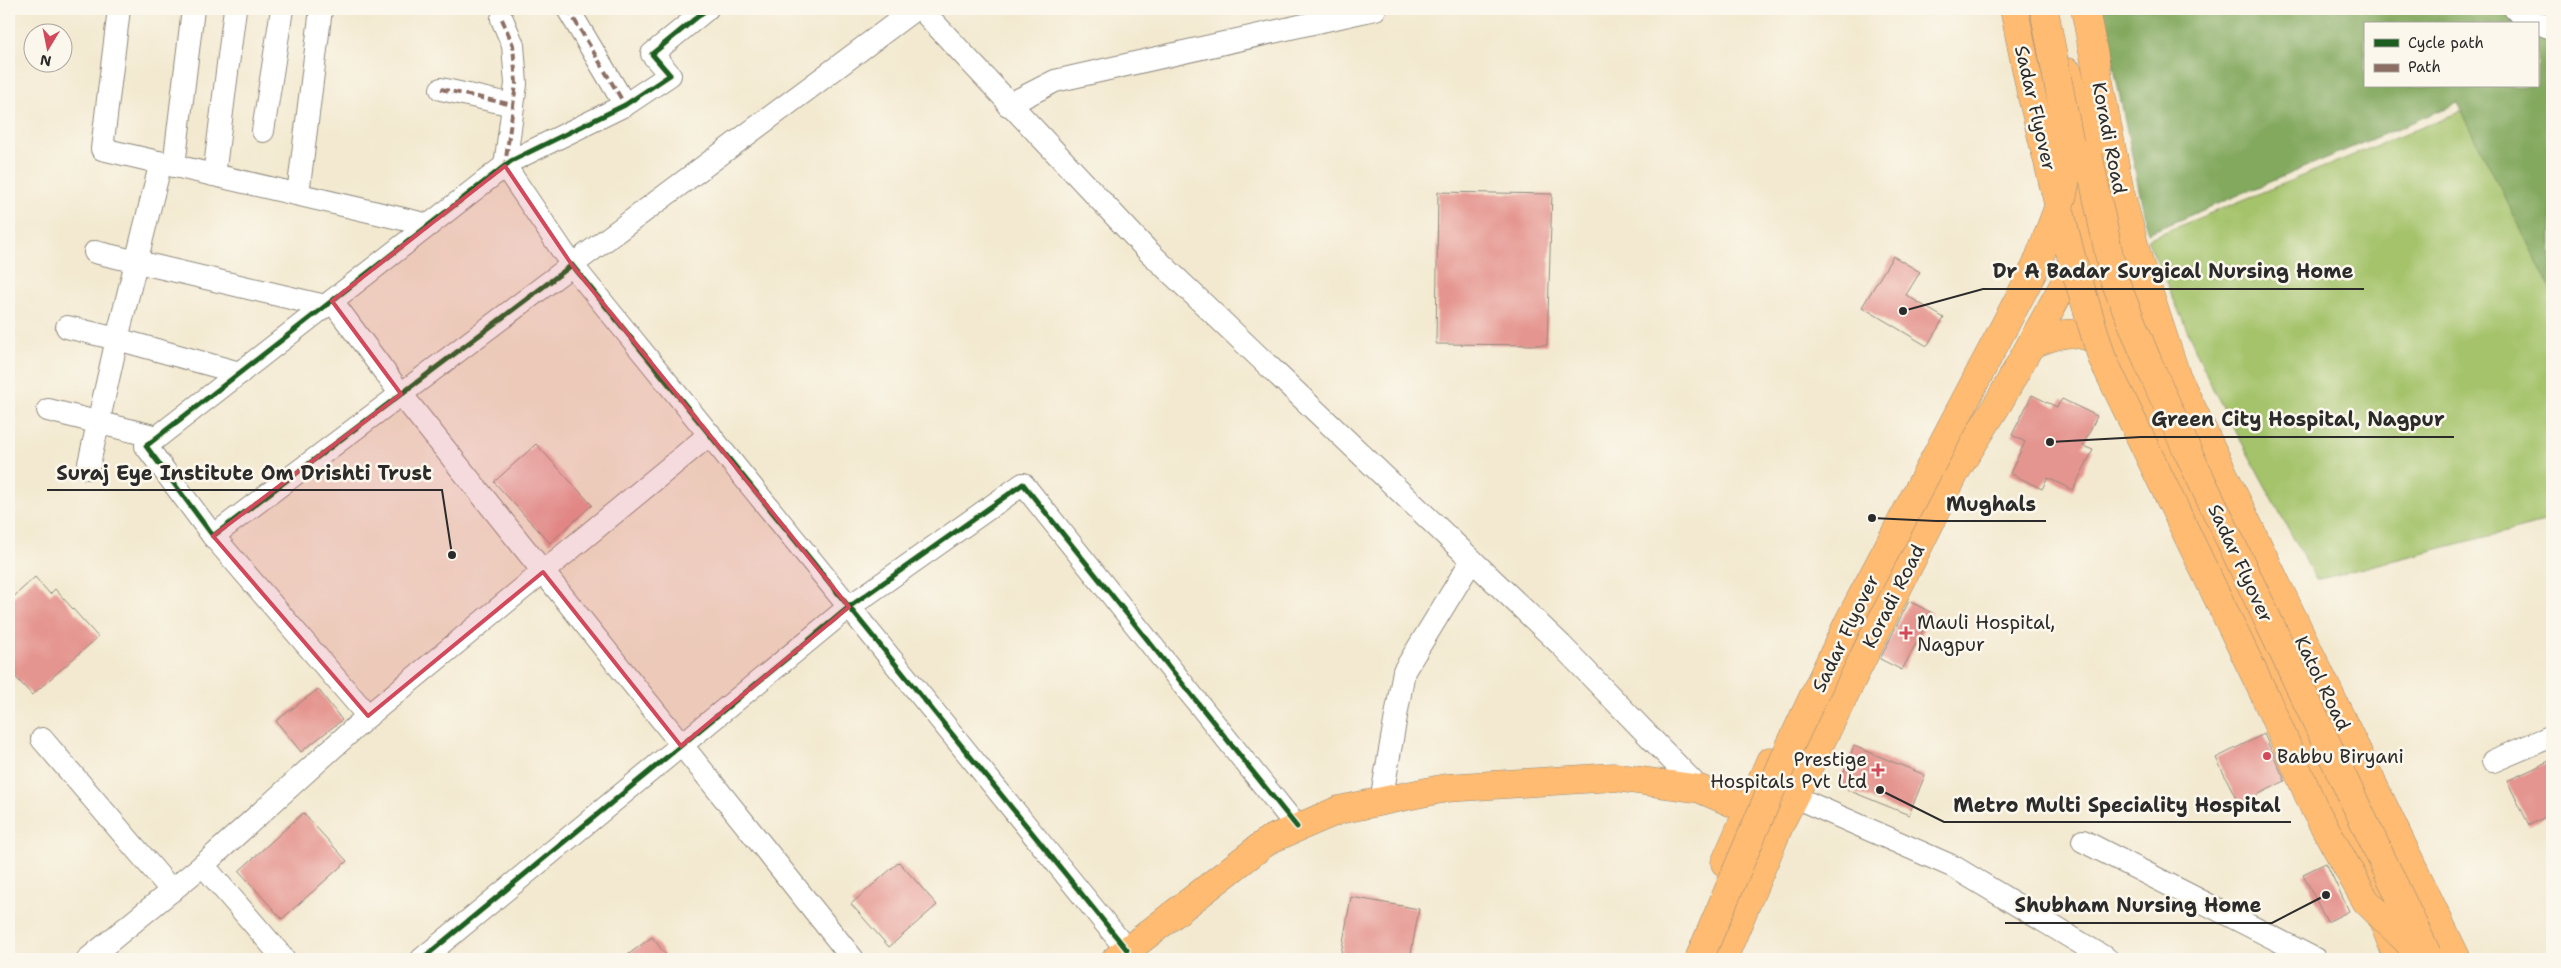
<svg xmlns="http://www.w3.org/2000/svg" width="2561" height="968" font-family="'Shantell Sans',sans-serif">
<rect width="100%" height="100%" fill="#fbf7ec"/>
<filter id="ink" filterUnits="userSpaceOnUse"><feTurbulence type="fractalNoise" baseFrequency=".02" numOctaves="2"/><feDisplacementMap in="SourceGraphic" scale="10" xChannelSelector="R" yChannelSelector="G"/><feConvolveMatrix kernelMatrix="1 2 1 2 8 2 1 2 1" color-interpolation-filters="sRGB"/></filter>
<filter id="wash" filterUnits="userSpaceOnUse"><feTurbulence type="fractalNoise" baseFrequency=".0096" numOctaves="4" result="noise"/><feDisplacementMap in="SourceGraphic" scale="20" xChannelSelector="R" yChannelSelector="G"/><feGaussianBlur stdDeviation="1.12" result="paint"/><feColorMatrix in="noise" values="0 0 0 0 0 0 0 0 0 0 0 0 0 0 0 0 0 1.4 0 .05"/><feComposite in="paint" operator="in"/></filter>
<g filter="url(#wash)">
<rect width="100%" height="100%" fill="#f3e9d0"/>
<path fill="#a4c36b" stroke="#68774b" d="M2474,106L2552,286V520L2316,580L2213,389L2147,239Z"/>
<path fill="#83a95f" stroke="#576a45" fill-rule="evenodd" d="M2102,9H2552V292L2458,103L2148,233ZM2365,24H2537V86H2365Z"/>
<g id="blocks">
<g fill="#e59590">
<path d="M1438,192L1552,194L1547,345L1436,344Z"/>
<path d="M1893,256L1920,272L1906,295L1944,318L1927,346L1862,307Z"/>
<path d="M2032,395L2057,407L2062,399L2097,416L2083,446L2093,450L2073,490L2048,478L2042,489L2010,473L2025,442L2012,435Z"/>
<path d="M536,444L592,505L550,543L494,482Z"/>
<path d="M35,577L50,594L55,589L98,637L32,695L9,670V601Z"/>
<path d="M1909,601L1932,613L1902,670L1880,659Z"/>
<path d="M318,689L342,720L301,752L276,721Z"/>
<path d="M2264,734L2285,781L2239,804L2216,758Z"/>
<path d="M1854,746L1925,775L1909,815L1838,786Z"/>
<path d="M2552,760V814L2529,825L2507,781Z"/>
<path d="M303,813L347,861L282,919L239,871Z"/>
<path d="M899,862L937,905L889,947L851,904Z"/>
<path d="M2326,863L2349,911L2327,922L2303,874Z"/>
<path d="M1351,897L1419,909L1410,959H1340Z"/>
<path d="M652,937L669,959H622Z"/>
</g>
</g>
</g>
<g filter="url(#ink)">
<use href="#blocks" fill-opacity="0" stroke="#8f8a7e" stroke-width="1"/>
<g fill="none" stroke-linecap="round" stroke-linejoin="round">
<g stroke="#8f8a7e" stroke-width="24">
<g id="minor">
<path d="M119,9L102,149L429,225"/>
<path d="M568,9L625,105"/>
<path d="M707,9L652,54L670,75L625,105L511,161L146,446L213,536L572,265L1127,950"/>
<path d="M921,9L1147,250L1561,645L1700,789"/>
<path d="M2515,9L2526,19L2552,28"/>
<path d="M502,19L513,45L516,84L505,166L572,265L915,9"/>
<path d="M441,89L513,105"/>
<path d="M1008,105L1055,81L1375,9"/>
<path d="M263,131L282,9"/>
<path d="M158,162L160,166L117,339L240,373"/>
<path d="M174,166L193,9"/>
<path d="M214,175L235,9"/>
<path d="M298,194L321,9"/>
<path d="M95,252L325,306"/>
<path d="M332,301L401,394L853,959"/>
<path d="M67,327L117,339L88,468"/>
<path d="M48,410L157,437"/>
<path d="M213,536L368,716L203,865L284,959"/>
<path d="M368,716L710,434"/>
<path d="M42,739L172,891"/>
<path d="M2493,761L2552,736"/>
<path d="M1779,790L1954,867L2107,959"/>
<path d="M1381,801L1404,671L1472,560"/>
<path d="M2083,841L2315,959"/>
<path d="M88,959L203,865"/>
<path d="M422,959L849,607L1023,484L1297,827"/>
</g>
</g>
<g stroke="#8f8a7e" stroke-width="29">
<g id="major">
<path d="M2030,9L2040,54"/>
<path d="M2085,9L2120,192L2140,266L2176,375L2457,959"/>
<path d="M2066,169L2071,195L2104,308L2120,349L2267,669L2362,868L2398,959"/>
<path d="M2031,345C2071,328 2075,331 2114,347"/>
<path d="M1725,863L1770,761"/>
<path d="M1116,959L1269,840L1339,810L1446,788L1614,777L1700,789L1765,817"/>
<path d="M1723,959L1780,824L1957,469L1999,402L2083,250"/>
</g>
</g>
<g stroke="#8f8a7e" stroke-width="29">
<path id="highway" d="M2068,72L2088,153"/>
</g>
<use href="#minor" stroke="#fff" stroke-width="22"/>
<use href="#major" stroke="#febb71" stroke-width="28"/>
<use href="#highway" stroke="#febb71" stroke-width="28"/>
<g stroke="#8f8a7e" stroke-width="29" stroke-linecap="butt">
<g id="highway-bridge">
<path d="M2014,9L2031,93L2071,256L2102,358L2264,694L2315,810L2366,901L2409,943"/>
<path d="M2088,153L2114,279L2147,360L2185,446L2427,954"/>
<path d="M1699,959L1789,748L1849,621L2036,266L2063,195L2071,150L2044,9"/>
</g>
</g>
<use href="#highway-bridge" stroke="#febb71" stroke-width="28"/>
<g stroke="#8d6e63" stroke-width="4" stroke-dasharray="8 4" stroke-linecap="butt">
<path d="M568,9L625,105"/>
<path d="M502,19L513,45L516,84L505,166"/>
<path d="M441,89L513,105"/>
</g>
<g stroke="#fbf7ec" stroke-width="8">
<g id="cycleway">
<path d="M707,9L652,54L670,75L625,105L511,161L146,446L213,536L572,265L1127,950"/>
<path d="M422,959L849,607L1023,484L1297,827"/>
</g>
</g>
<use href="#cycleway" stroke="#1b5e20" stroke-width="5"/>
</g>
</g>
<path fill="#d1495b" fill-opacity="0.2" stroke="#d1495b" stroke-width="4" stroke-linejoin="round" d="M505,166L572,265L849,607L681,746L543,572L368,716L213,536L401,394L332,301Z"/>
<g fill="#d1495b" stroke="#fbf7ec" stroke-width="2">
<path d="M1903.5 625.5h5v5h5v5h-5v5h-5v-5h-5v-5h5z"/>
<circle cx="2267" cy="756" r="5"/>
<path d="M1875.5 762.5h5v5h5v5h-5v5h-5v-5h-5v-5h5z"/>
</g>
<g text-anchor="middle" stroke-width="5" stroke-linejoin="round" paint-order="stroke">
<g font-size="19" fill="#2b2b2b" stroke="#fbf7ec">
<text transform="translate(2036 108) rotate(77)" y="7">Sadar Flyover</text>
<text transform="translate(2110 138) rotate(79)" y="7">Koradi Road</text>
<text transform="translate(2241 563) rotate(65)" y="7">Sadar Flyover</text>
<text transform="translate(1893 596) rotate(-63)" y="7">Koradi Road</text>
<text transform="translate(1845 633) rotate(-64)" y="7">Sadar Flyover</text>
<text transform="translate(2323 683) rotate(64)" y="7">Katol Road</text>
</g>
<g font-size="19" fill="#2b2b2b" stroke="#fbf7ec" text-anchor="start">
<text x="1917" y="629">Mauli Hospital,<tspan x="1917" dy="22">Nagpur</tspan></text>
<text x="2277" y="763">Babbu Biryani</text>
<text x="1867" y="766" text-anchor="end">Prestige<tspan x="1867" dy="22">Hospitals Pvt Ltd</tspan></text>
</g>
</g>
<path fill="none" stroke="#2b2b2b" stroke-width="2" d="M1903 311L1983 289H2364M2050 442L2141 437H2454M452 555L442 490H47M1872 518L1936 521H2046M1880 790L1944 822H2291M2326 895L2272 923H2005"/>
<g fill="#2b2b2b" stroke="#fbf7ec" stroke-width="2">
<circle cx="1903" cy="311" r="5"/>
<circle cx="2050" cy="442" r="5"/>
<circle cx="452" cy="555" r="5"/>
<circle cx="1872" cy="518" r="5"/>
<circle cx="1880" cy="790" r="5"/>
<circle cx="2326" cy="895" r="5"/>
</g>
<g font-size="20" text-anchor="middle" font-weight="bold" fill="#2b2b2b" stroke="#fbf7ec" stroke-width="5" stroke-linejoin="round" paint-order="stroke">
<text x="2173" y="278">Dr A Badar Surgical Nursing Home</text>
<text x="2298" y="426">Green City Hospital, Nagpur</text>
<text x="244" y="480">Suraj Eye Institute Om Drishti Trust</text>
<text x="1991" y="511">Mughals</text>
<text x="2117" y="812">Metro Multi Speciality Hospital</text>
<text x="2138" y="912">Shubham Nursing Home</text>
</g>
<rect width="2561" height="968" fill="none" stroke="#fbf7ec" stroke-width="30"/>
<rect x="2364" y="22" width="175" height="65" fill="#fbf7ec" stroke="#a8a59f"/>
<rect x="2374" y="39" width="25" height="8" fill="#1b5e20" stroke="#a8a59f"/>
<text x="2408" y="48" font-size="15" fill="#2b2b2b">Cycle path</text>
<rect x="2374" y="64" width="25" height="8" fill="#8d6e63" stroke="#a8a59f"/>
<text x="2408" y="72" font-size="15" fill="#2b2b2b">Path</text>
<g transform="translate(48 48) rotate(190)"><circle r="24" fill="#fbf7ec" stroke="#a8a59f"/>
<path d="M0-4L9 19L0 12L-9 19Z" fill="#d1495b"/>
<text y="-8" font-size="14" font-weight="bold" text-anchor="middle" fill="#2b2b2b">N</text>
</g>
</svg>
